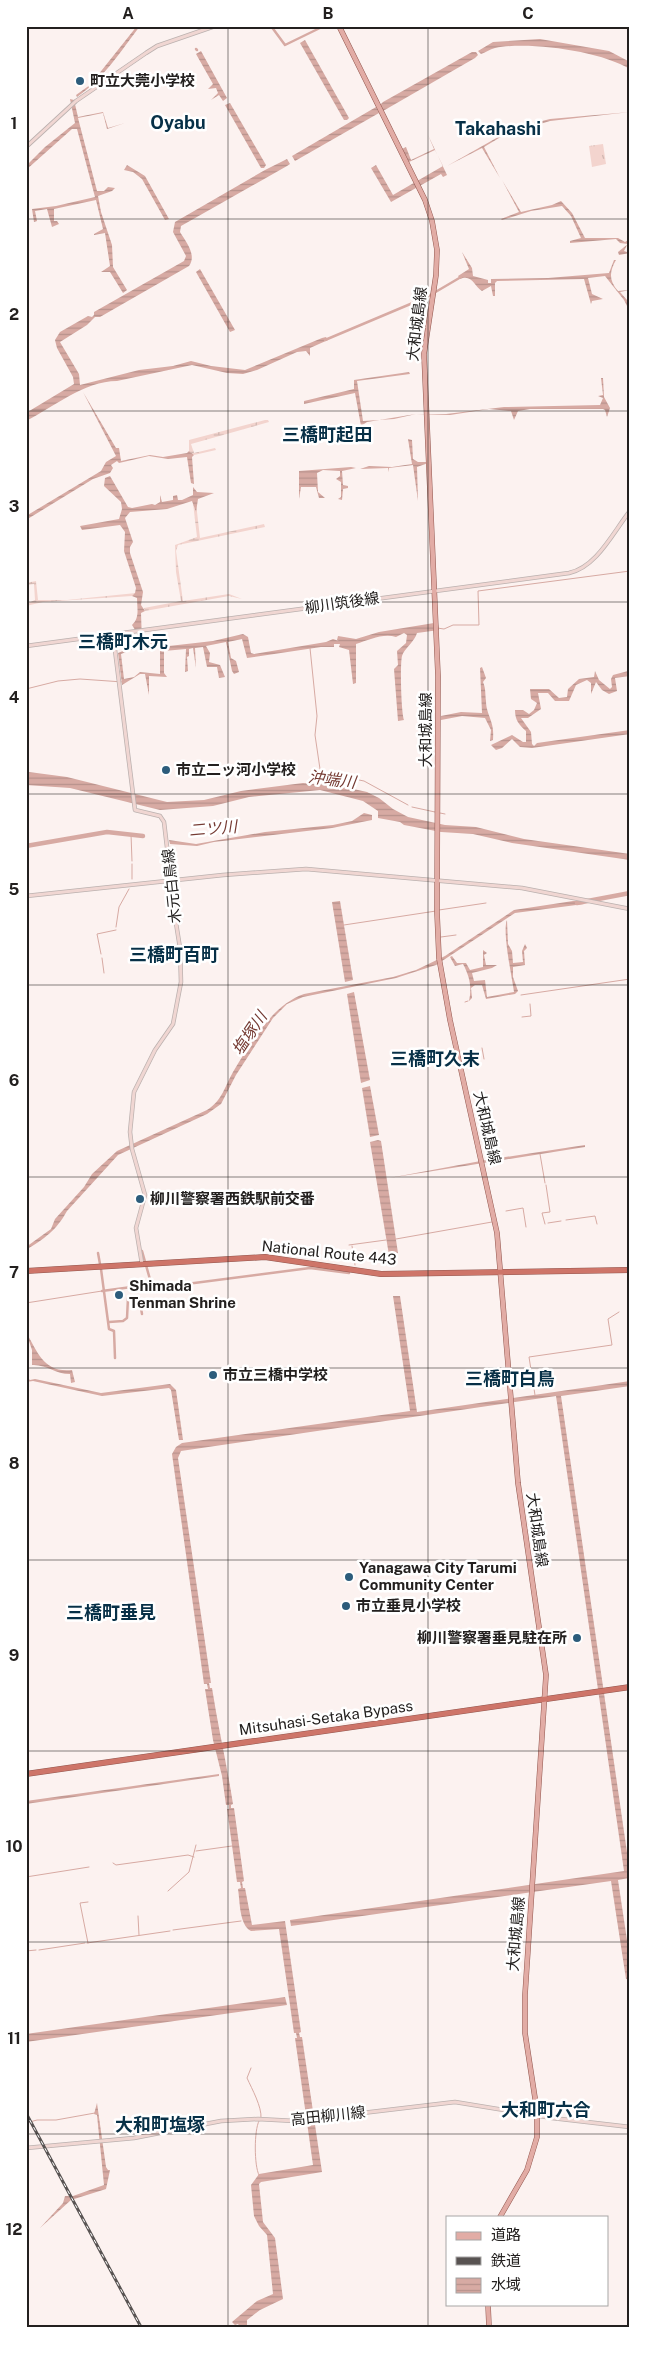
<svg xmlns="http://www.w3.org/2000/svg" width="656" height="2353" font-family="'Public Sans','Noto Sans JP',sans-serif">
<defs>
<pattern id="wetland-marsh" width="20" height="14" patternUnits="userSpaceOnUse" patternTransform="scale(1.25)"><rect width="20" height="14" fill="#f3d4ce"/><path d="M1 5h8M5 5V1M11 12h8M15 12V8" fill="none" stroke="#d0b6b0"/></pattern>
<pattern id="park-tufts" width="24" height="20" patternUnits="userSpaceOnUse" patternTransform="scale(1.25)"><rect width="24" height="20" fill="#f3d4ce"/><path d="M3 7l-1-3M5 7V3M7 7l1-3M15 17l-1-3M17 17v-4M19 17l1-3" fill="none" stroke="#d0b6b0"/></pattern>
<pattern id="water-rules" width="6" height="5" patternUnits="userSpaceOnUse" patternTransform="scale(1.25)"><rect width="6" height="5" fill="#d7aaa3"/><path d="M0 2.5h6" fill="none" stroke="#b8928c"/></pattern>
</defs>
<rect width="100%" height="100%" fill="#fcf2f0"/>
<g fill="url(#wetland-marsh)">
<path d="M265,420H268L269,422L191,444L194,453L215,448L216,450L194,455L189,451V440Z"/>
<path d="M193,503L196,512V503L200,538L264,524L265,527L178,545L176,551L183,601L229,594L242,599L229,596L145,611L144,608L181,601L176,572L175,545L197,537Z"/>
<path d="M36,581L38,600H67L136,593L132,596L43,602L26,606V604L35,600L34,584L26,585V583Z"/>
</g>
<path fill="url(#park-tufts)" d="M603,144L606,164L592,167L589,146Z"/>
<g fill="url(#water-rules)">
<path d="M137,26H140C121,51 103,79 77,97L76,95L90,85Z"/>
<path d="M540,39L609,51L630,62V69C600,51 529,41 495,48C490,49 485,53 481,54L478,51L493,42Z"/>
<path d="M305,40L349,118L347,120H344L300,43Z"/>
<path d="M201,51L227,98L223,101L219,95L211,100L218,93L216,88L208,89L213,84L196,54Z"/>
<path d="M472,52H476L478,55L475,58L383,111L380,105L383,102Z"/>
<path d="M70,99L74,100L78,117L103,112L108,128L125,123L107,129L103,113L78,118L97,191H104L108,187L115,188L112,191L98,196L101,212L112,245L113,267L127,290L123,293L110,272H101L110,266L105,233L94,235V234L103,229L96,200L54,209V221H57L59,224L52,227L47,209L35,211L37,221L34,222L32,209L56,206L95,197L77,129H72L26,170V166L45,147L75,123Z"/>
<path d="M230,103L266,165L264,168H261L225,105Z"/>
<path d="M376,107L379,113L295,161L292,156Z"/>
<path d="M630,112L550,121L504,135L484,147L500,178L482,148L447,166L500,136L499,133L502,131L550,119Z"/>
<path d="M428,135L447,175L443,177L441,174L391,202L371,168L376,165L393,195L443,166L435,150L409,162L402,149L406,147L411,160L434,149Z"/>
<path d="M287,159L290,164L287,166L181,226L180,232C186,242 197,255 189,266L100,317H95L87,325L60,342L79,374L80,385L139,370L173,366L191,361L211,366L245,370L322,338L326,337L328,340L310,348V356L306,351L297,352L257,370L243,374L227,373L192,365L117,381C84,381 54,407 26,421V413L74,384L73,377L57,348L55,340L60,332L88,316L92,317L94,315V312L184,261L186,256L173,232L175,222L265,170Z"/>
<path d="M127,165L145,176L169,219L165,220L142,179L133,172L124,170Z"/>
<path d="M502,180L521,212L552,205L561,201L572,213L585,238H618L625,242L630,239L624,251L630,253L619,255L618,252L628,244L620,243L616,239L570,243V241L581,238L571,216L562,206L531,211L502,220L501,219L519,212Z"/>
<path d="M462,252L472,268L473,276L488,280V283H491V279L548,278L609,273L614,260H616C609,272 609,281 618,291L630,290L620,292L627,300L630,312L624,300L605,276L588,278L592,294L603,299L592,301L591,304L584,279L497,281L495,283V296H493L491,286L482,291C474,286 472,274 460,279L458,276L469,269Z"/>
<path d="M200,269L235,330L230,332L196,272Z"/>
<path d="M409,372L410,374L357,381L363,421L394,419L416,414H446L504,407L600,405L603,398L598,396L603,395L601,378H603L604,397L610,408L607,417L605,410L603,409H530L518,411L514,420L511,411L489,409L450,415L416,414L367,422L361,426L355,393L304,404V401L354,389V380Z"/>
<path d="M83,392L116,448H119L121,461L150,455L163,457L187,453L189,451L194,455L192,457L194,484L191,483L187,457L168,459L149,456L119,463L117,461L111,465L113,468L110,473L93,479L26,520V516L101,471L106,462L116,456Z"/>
<path d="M408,439L412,440L413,459L418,462H431L417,467L418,501L413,465L389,468V472L388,468L360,469L369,466L392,467L412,464Z"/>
<path d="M351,467L356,468L342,471L343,485L348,486V488L343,489L342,500L338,499L341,497V482L336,479L340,476V471L323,470L317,473L318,492L325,498H319L316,487H301L299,499V471Z"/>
<path d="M110,476L128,507L132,508L152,504L155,505L160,502V495L162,502L173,500V496L177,495L178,500H182L193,495V487L197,492L214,493L198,499L196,512L192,501L167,509L130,512L125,518L133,542L130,547V553L143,592L141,605L145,611L141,613L142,642L154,641L156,646H149L147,649L142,650L139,647L121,654L124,679L134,677L140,672L160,674V647L213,641L243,634L248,637L251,653L254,654L326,642L333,639L339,641L337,640L338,636L356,639L379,632L434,623L438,624L439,630L417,633C415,641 404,649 402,656C400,664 401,711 404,720L398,721L394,669L398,665L397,651L406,643L407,635L404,633L396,637C383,633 369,640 356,644V683L353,684L349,650L339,647L340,644H334V647H321L247,658L242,639L228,642L231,658L236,661L239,672L234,674L232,671L226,642L206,646L210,653L209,662L220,665L225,677L219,678L217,667H207L203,647L195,648L196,668L193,648L189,649V656L187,657L188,671L185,672L186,649L164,651V673L167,677L149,676V695L145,674H140L122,685L118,653L137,645V633L132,625C140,618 137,608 137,598L132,596L135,593L136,588L124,551L125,532L120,525L82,530L80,526L119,519L122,509L121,502L104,486L105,478Z"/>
<path d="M482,667L486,678L483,682C486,689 485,694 486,701C486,715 495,721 493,740L490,741L491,730L485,718L462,716L441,720V716L461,712L482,713L480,668Z"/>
<path d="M595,671L599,680L610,689L612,687L611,679L613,675L628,671L630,676L615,678L617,691L609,694L602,690L596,682L591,694V683L587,680L576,685L569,701H555L548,693H538L541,709L528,718H521L531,732L532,744L534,746L537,743L630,730V734L532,748L520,747L512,739L502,748L496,750L491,745L512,735L523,742H526V731C519,725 515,720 515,710H523L529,714L534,710L537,703L531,699L530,689H549L559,698L567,697L568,689L579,679L594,677Z"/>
<path d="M29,772L67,777L167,802L204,800L241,791L303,783L340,786L367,792L379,798L393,809L408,817L445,825L476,827L524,839L630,854V860L512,843L473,834L441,832L404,825L400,822L378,818V811L363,801L320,790L249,797L213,806L160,810L70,788L26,785V773Z"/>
<path d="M364,813L372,815V820L332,828L214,842L197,846L170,844L169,840L196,844L265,832L333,825L352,821Z"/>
<path d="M340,901L353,980L345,982L332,902Z"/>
<path d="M573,901H582L584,904L515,913L436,965L396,978L303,997L287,1004L273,1018L236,1075L221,1104L207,1114L118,1155L67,1211C56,1231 45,1238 26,1250V1247L51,1229L55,1219L84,1187L92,1174L117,1151L207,1110C222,1101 225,1086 233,1072C250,1044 272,1005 304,994L393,977L416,970L445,956L514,910Z"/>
<path d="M507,920L508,944L512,951L513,963L523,962L522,951L525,944L527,948L524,951L525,965L513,967V977L518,991L515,994L486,999L482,985H475L471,988L472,998L469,1001C472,988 470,977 463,964L455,966L450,957L452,956L457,963H466L470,970L483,967V950L487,953L484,955L486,965H497L492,968L472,973L474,981L485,980L487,997L514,992C512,977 502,931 507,920Z"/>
<path d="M354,992L370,1080L361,1083L347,994Z"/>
<path d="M370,1086L379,1135L370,1137L362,1088Z"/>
<path d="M378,1140L381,1141L398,1253L389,1255L370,1142Z"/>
<path d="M585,1145V1147L389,1178L486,1160Z"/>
<path d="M393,1296H400L417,1412L630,1381V1386L561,1396L630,1873L629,1878L618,1880L630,1960V1980L626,1979L611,1881L291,1926L290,1920L624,1871L556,1396L181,1451L178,1458L211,1683H209L210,1688H212C218,1727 227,1765 233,1804L231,1805V1808H234L244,1881L242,1882L243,1888H245L252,1925L285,1921L301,2032L299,2033L300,2037H302L322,2172L261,2182L259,2184L263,2222L275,2238L283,2299L260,2310L247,2320V2327H240L238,2324L235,2325L232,2322L257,2301L273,2294L267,2235L259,2226L254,2216L251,2185L259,2174L313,2165L295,2038H297L296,2033H294L279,1929L251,1931C239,1925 240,1901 238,1889L241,1888L240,1882H237L227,1809H229V1805H226L222,1776L213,1740L205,1689H208L207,1684H204L172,1454L176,1447L182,1443L410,1411Z"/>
<path d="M26,1332C38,1353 44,1373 72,1370L75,1382L71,1383L70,1374C55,1374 46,1364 32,1365V1350Z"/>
<path d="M26,1377L30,1380L35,1379L101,1393L170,1384L176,1390L183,1440H179L171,1390L169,1388L102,1396L33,1381L26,1382Z"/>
<path d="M219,1774V1776L26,1804V1801Z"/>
<path d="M285,1997L287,2005L26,2042V2034Z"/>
<path d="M97,2103L106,2167L108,2170H110L106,2189L71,2200L40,2228L63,2203L65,2196H73L104,2185L97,2115L94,2114Z"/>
</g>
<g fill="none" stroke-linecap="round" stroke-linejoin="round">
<g stroke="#d7aaa3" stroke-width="1">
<path d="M437,628L444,629L453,625H479L478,591L630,571"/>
<path d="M310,648L317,716L315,735L320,769"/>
<path d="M26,689L58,681L80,679L123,682"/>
<path d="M320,772L364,781L408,805"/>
<path d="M412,807L435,812"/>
<path d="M440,813L445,814"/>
<path d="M131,834L132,861"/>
<path d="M132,864V879"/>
<path d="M439,910L486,903"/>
<path d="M344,925L436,911"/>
<path d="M116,927L119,907L129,889"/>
<path d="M441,937L456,935"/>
<path d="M101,954L97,934L116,930"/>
<path d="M102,958L104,973"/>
<path d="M521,995L630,979"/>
<path d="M465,1002L468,1001"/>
<path d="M522,1017L531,1016L530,1004"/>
<path d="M482,1048L484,1059"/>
<path d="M540,1154L545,1183"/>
<path d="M506,1211L523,1208L526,1227"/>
<path d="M566,1220L595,1216L597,1224"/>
<path d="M548,1223L561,1221"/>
<path d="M545,1224L542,1213L550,1212L546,1185"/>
<path d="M396,1239L492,1222"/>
<path d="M349,1245L386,1240"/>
<path d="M352,1246L355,1265"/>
<path d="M394,1255L395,1258"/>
<path d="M26,1303L102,1291"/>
<path d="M535,1395L529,1357L612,1345L608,1319L619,1312"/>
<path d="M196,1851L232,1846"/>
<path d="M113,1863L116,1865L188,1855L194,1857"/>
<path d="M26,1877L89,1867"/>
<path d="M168,1891L189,1872L196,1845"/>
<path d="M138,1916L139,1935"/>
<path d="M173,1930L241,1921"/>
<path d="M87,1943L170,1931"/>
<path d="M88,1943L80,1903L88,1902"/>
<path d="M39,1950L85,1943"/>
<path d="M26,1951L36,1950"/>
<path d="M251,2068L247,2078C252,2089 262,2107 261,2118"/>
<path d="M259,2121C254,2130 254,2166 259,2175"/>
<path d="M26,2123L37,2120H56L95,2113"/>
</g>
<g stroke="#d7aaa3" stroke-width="2.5">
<path d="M271,26L285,45L324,26"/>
<path d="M196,49L197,50"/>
<path d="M325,340L427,297L461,277"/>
<path d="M142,1251L151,1283"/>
<path d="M98,1253L100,1264"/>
<path d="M101,1269L109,1329L114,1331L115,1358"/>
<path d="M146,1285L171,1286L310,1268L349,1273"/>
<path d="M102,1291L139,1286"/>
<path d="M109,1322L123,1321L127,1318L128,1298L139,1297L142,1314"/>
</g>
<g stroke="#d7aaa3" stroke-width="4.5">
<path d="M26,846L107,832L143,836"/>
<path d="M577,903L630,893"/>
</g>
<g stroke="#bbb1af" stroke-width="4.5">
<g id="secondary">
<path d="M26,147L76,101L146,53L157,46L215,26"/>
<path d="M113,634L135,810L160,816L164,822L171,881L179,919L176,923L180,948L181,982L173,1024L155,1050L134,1092L130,1132L132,1149L145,1195L136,1228L142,1264"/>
<path d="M26,646L569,573C597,567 613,532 630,511"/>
<path d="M26,896L223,875L306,869L522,888L630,909"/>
<path d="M26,2148L134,2138L221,2121L258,2119L295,2121L455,2102L552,2118L630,2127"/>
</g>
</g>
<g stroke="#92574f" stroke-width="5.5">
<g id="primary">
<path d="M339,26L425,200L432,221L437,250L436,275L424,354L438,676L437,912L439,958L450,1020L497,1233L518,1483L546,1675L525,1995V2033L537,2111V2137L527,2170L500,2217"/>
<path d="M488,2304L489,2327"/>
</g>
</g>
<g stroke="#92574f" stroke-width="6">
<g id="highway">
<path d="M26,1271L265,1257L381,1274L630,1270"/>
<path d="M26,1774L630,1687"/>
</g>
</g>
<use href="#secondary" stroke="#f0d6d2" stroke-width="3"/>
<use href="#primary" stroke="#e2aca5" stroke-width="4.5"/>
<use href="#highway" stroke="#ce7569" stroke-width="5"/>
<g stroke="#585352" stroke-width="3">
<path id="rail" d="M26,2113L141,2327"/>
</g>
<use href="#rail" stroke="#fff" stroke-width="1" stroke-dasharray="4" stroke-linecap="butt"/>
</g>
<path fill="none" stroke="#23201f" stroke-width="1" stroke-opacity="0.55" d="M228,26V2327M428,26V2327M26,219H630M26,411H630M26,602H630M26,794H630M26,985H630M26,1177H630M26,1368H630M26,1560H630M26,1751H630M26,1942H630M26,2134H630"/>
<g fill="#2c5c7b" stroke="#fff" stroke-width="2">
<circle cx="80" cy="81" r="5"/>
<circle cx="166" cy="770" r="5"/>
<circle cx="140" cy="1199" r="5"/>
<circle cx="119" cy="1295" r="5"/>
<circle cx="213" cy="1375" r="5"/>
<circle cx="349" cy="1577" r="5"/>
<circle cx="346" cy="1606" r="5"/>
<circle cx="577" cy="1638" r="5"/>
</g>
<g text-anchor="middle" stroke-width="5" stroke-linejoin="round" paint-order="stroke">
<g font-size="15" font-weight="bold" fill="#23201f" stroke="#fff" text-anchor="start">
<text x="90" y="86">町立大莞小学校</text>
<text x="176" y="775">市立二ッ河小学校</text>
<text x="150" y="1204">柳川警察署西鉄駅前交番</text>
<text x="129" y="1291">Shimada<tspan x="129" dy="17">Tenman Shrine</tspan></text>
<text x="223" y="1380">市立三橋中学校</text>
<text x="359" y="1573">Yanagawa City Tarumi<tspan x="359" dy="17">Community Center</tspan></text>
<text x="356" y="1611">市立垂見小学校</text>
<text x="567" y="1643" text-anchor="end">柳川警察署垂見駐在所</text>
</g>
<g font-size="15" fill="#23201f" stroke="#fff">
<text transform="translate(417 324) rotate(-83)" y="5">大和城島線</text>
<text transform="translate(342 603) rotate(-8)" y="5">柳川筑後線</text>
<text transform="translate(426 730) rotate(-90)" y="5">大和城島線</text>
<text transform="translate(172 886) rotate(-96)" y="5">木元白鳥線</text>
<text transform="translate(487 1128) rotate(77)" y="5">大和城島線</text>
<text transform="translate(329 1253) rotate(6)" y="5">National Route 443</text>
<text transform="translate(537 1530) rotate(82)" y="5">大和城島線</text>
<text transform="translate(326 1718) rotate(-8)" y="5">Mitsuhasi-Setaka Bypass</text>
<text transform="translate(516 1934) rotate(-85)" y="5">大和城島線</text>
<text transform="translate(328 2116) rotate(-6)" y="5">高田柳川線</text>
</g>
<g font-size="16" font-style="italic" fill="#753a32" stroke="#fff">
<text transform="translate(332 779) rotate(7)" y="6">沖端川</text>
<text transform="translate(213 828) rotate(-5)" y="6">二ツ川</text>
<text transform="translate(249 1033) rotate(-56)" y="6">塩塚川</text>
</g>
<g font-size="18" font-weight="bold" fill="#073047" stroke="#fff">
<text x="178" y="129">Oyabu</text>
<text x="498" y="135">Takahashi</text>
<text x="327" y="441">三橋町起田</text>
<text x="123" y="648">三橋町木元</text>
<text x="174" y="961">三橋町百町</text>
<text x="435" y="1065">三橋町久末</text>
<text x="510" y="1385">三橋町白鳥</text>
<text x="111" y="1619">三橋町垂見</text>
<text x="546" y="2116">大和町六合</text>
<text x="160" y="2131">大和町塩塚</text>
</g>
</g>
<rect width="656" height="2353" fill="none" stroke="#ffffff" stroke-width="55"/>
<rect x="446" y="2216" width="162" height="90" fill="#ffffff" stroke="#a7a6a5"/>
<rect x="456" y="2232" width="25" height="8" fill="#e2aca5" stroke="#a7a6a5"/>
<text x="491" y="2240" font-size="15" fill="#23201f">道路</text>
<rect x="456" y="2257" width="25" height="8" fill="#585352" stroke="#a7a6a5"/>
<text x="491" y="2266" font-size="15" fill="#23201f">鉄道</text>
<rect x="456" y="2278" width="25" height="15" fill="url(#water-rules)" stroke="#a7a6a5"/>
<text x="491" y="2290" font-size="15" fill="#23201f">水域</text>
<rect x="28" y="28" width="600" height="2298" fill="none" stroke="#23201f" stroke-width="2"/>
<g font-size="16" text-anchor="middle" font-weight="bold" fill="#23201f">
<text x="128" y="19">A</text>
<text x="328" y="19">B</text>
<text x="528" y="19">C</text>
<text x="14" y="129">1</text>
<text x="14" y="320">2</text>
<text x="14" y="512">3</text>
<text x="14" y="703">4</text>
<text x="14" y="895">5</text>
<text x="14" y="1086">6</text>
<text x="14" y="1278">7</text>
<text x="14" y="1469">8</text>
<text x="14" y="1661">9</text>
<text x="14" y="1852">10</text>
<text x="14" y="2044">11</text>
<text x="14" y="2235">12</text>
</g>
</svg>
